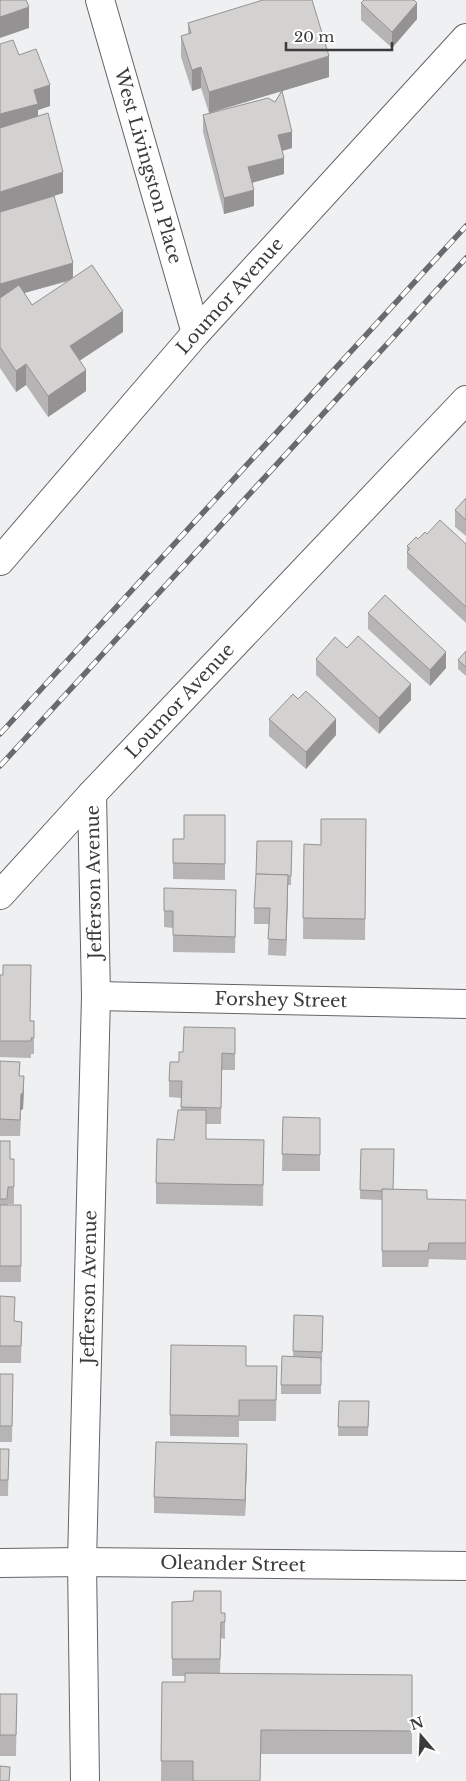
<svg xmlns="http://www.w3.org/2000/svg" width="466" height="1781" font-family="'Libre Baskerville',serif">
<rect width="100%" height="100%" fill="#eff0f2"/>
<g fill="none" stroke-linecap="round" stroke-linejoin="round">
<g stroke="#646567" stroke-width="30">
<g id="street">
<path d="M100,0L196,333"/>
<path d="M0,561L196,333L466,38"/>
<path d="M0,895L92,794L466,400"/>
<path d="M96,996L466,1004"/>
<path d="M0,1563L82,1562L466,1566"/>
<path d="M85,1781L82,1562L96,996L92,794"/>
</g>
</g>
<use href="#street" stroke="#fff" stroke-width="28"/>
<g stroke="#696a6b" stroke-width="5.5">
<g id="rail">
<path d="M0,734L466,226"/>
<path d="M0,766L466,258"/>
</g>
</g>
<use href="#rail" stroke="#fff" stroke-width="4" stroke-dasharray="11" stroke-linecap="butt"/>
</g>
<g fill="#b6b4b4" fill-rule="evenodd">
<path d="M361,3L417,19L392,48L361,20Z"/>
<path d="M188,23L329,77L282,91L292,148L282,151L284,174L252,182L254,206L224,214L203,132V115L275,102L281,91L209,113L201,88L192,91L181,57V36L188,34Z"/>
<path d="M0,44L19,55L50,106L38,110V116L63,193L36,201L73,278L123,332L79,361L86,391L48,417L26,385L16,392L0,368ZM69,281L32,305L24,293L47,287Z"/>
<path d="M466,498V536L455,527V510Z"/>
<path d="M418,539L466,544V623L407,568V546Z"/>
<path d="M368,613L446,668L430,686L368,629Z"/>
<path d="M347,648L411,700L379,734L316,675V659Z"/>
<path d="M466,651V676L458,669V660Z"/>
<path d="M269,719L336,735L306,769L269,736Z"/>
<path d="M225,815V880L173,879V839H184Z"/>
<path d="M366,840L365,940L303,939L304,844L321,845Z"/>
<path d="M292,841L291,885H288L286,956L268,955L269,924H254V908Z"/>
<path d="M164,888L236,907L235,953L173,952V928L164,927Z"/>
<path d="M0,975L31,1021L34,1037V1054H31V1058L0,1057Z"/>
<path d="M235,1028V1070H222L221,1124H206V1139L264,1140L263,1206L156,1204V1183L174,1140L181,1110V1098L169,1097V1081L183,1052Z"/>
<path d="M0,1061L20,1076L24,1093L23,1109L21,1110L20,1136H0Z"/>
<path d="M283,1117L320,1118V1171H282Z"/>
<path d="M0,1141L10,1159H14V1204H8V1205H21V1282H0Z"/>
<path d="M361,1149L393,1190L427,1199L466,1200V1260L429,1259L428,1267H382V1200L360,1199Z"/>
<path d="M0,1296L15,1321L22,1322L21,1363H0Z"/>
<path d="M294,1315L323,1316L322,1361H321V1394H281V1385L293,1357Z"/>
<path d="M246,1366H277L276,1421H239V1437L170,1436V1415Z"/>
<path d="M0,1374H13L12,1442H0Z"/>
<path d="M339,1401H369L368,1436H338Z"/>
<path d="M0,1449H9L8,1496H0Z"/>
<path d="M247,1461L245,1516L154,1513V1497Z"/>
<path d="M172,1602L221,1613H225V1639L221,1638L220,1673L412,1675V1754H261L260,1781H161L162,1682H185V1676H172Z"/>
<path d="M0,1694H17L16,1756H0Z"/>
</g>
<g fill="#949292">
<path d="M417,3V19L392,48V32Z"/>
<path d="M29,7V28L0,38V17Z"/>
<path d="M329,56V77L209,113V92Z"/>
<path d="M201,67V88L192,91V70Z"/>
<path d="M50,85V106L38,110V125L0,135V114L34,90Z"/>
<path d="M292,132V148L278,152V135Z"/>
<path d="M284,158V174L248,184V167Z"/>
<path d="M63,172V193L0,213V192Z"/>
<path d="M254,190V206L224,214V198Z"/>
<path d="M73,263V279L0,300V284Z"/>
<path d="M123,311V332L70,367V346Z"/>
<path d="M26,364V385L16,392V371Z"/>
<path d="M86,370V391L48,417V396Z"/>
<path d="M446,652V668L430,686V670Z"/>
<path d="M411,684V700L379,734V718Z"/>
<path d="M336,719V735L306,769V752Z"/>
<path d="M288,875V891L286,956V940Z"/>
<path d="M24,1076L23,1109L21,1110L20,1136L21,1094Z"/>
<path d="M247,1444V1461L245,1516V1500Z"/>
</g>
<g fill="#d4d1d1" stroke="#949292">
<path d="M0,0H26L29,7L0,17Z"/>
<path d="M263,0H312L329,56L209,92L201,67L192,70L181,36L191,33L188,23Z"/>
<path d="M364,0H414L417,3L392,32L361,3Z"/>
<path d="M13,40L19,55L36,49L50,85L34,90L38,104L0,114V44Z"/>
<path d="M282,91L292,132L278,135L284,158L248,167L254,190L224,198L203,115L268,98L275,102Z"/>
<path d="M48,113L63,172L0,192V128Z"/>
<path d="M54,196L73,263L0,284V212Z"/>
<path d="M92,265L123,311L70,346L86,370L48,396L26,364L16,371L0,347V298L19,285L32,305Z"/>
<path d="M466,498V520L455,510Z"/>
<path d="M440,520L466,544V607L407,552L410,549L407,546L416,537L418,539L425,532L427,534Z"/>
<path d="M385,595L446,652L430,670L368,613Z"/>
<path d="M358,636L411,684L379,718L316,659L335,637L347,648Z"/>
<path d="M466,651V667L458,660Z"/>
<path d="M306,691L336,719L306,752L269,719L293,694L298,699Z"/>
<path d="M184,815H225V864L173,863V839H184Z"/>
<path d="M321,819H366L365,919L303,918L304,844L321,845Z"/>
<path d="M257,841H292L291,876H288V875L256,874Z"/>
<path d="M256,874L288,875L286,940L268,939L270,908H254Z"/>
<path d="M164,888L236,890L235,937L173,935V911H164Z"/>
<path d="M3,965H31L30,1021H34V1038H31V1041H0V975H3Z"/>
<path d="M184,1027L235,1028V1054L222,1053L221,1108L181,1107L182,1081H169L170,1062H179V1052H183Z"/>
<path d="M0,1061L20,1062L19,1076H24L23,1093L21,1094L20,1120L0,1119Z"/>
<path d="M178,1110H206V1139L264,1140L263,1185L156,1183L157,1139L174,1140Z"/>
<path d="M283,1117L320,1118V1155L282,1154Z"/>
<path d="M0,1141H10V1159H14V1187H8L7,1199H0Z"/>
<path d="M361,1149H394L393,1190L382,1189V1191L360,1190Z"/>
<path d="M382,1189L427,1190V1199L466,1200V1243H429L428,1251H382Z"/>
<rect x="0" y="1205" width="21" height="61"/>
<path d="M0,1296L15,1297L14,1321L22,1322L21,1346H0Z"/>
<path d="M294,1315L323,1316L322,1352L293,1351Z"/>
<path d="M171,1345L246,1346V1366H277L276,1400H239V1416L170,1415Z"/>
<path d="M282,1356L321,1358V1385H281Z"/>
<path d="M0,1374H13L12,1426H0Z"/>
<path d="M339,1401H369L368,1427H338Z"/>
<path d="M156,1442L247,1444L245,1500L154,1497Z"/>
<path d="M0,1449H9L8,1480H0Z"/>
<path d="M194,1591H221V1613H225V1622H221L220,1659H172V1602L193,1601Z"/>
<path d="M185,1673L412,1675V1731L261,1730L260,1781H193V1761H161L162,1682H185Z"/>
<path d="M0,1694H17L16,1735H0Z"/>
<path d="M0,1766L10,1767L9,1781H0Z"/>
</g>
<g text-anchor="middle" stroke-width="4" stroke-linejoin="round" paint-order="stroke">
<g font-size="18" fill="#3b3b3c" stroke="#fff">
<text transform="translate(148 166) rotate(74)" y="6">West Livingston Place</text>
<text transform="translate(230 296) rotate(-48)" y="6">Loumor Avenue</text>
<text transform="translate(180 701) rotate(-47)" y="6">Loumor Avenue</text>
<text transform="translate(94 882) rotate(-91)" y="6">Jefferson Avenue</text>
<text transform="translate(281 1000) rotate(1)" y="6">Forshey Street</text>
<text transform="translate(89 1287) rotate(-89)" y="6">Jefferson Avenue</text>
<text transform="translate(233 1564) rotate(1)" y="6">Oleander Street</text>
</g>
</g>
<g transform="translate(421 1736) rotate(341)" stroke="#ffffff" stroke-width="4" paint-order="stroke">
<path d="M0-4L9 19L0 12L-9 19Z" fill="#3b3b3c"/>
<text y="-8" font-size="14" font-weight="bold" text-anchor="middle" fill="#3b3b3c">N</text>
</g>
<path d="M286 42v8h106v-8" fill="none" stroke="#3b3b3c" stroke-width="2.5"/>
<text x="294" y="42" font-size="15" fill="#3b3b3c" stroke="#ffffff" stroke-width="4" paint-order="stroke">20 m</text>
</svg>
